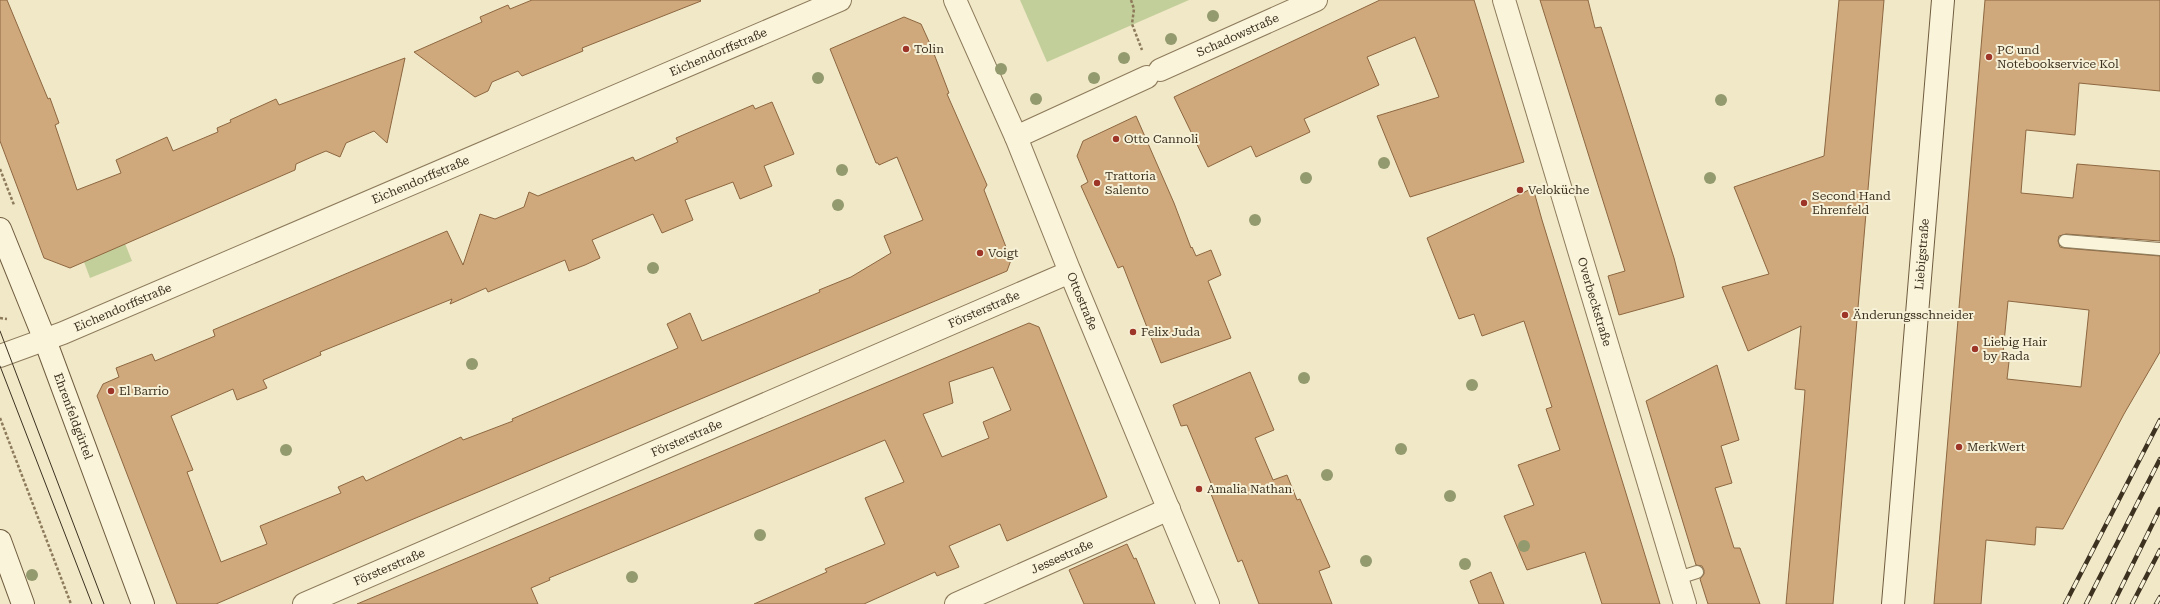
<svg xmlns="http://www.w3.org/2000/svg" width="2160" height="604" font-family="'Roboto Serif',serif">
<rect width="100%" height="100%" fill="#f0e8c7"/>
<g fill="#c3cf9a">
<path d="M1020,0H1189L1047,62Z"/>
<path d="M122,236L132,261L90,278L84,262L85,260Z"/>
</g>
<g fill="#cfa87c" stroke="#8d6740" fill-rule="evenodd">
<path d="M0,0H7L48,99L50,98L59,123L55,125L77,190L121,173L116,160L167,137L173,151L218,132L217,128L231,122L230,120L276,99L279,105L405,58L387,143L374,131L346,143L340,157L326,151L314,156L296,164L295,170L70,268L44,258L0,141Z"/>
<path d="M532,0H700L701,1L582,48L583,51L522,76L518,71L492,82L488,91L475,97L414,52L482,22L480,17L508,5L510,9Z"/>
<path d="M1380,0H1474L1524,162L1410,197L1377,116L1439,97L1415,37L1367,57L1379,85L1304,119L1310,132L1256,157L1251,146L1208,167L1174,97Z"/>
<path d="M1540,0H1588L1595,28L1601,27L1674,258L1684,297L1619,315L1608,276L1625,271Z"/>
<path d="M1839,0H1884L1833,604H1786L1804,404L1805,390L1795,389L1801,326L1748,351L1722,287L1769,274L1734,187L1824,156Z"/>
<path d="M1985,0H2160V91L2079,83L2075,135L2026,130L2021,193L2073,198L2077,164L2160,171V241L2066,234L2059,236L2058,241L2060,247L2064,248L2160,256V352L2124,414L2063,529L2036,527L2035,545L1986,540L1981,604H1934ZM2008,301L2089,310L2081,387L2007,379L2010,353H2003Z"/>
<path d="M904,17L921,24L931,46L949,93L947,94L987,185L984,190L1011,260L1007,271L411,520L216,604H177L97,396L103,384L119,377L116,368L152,354L155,361L215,336L213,330L447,231L463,265L480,214L495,219L524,207L529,192L538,196L633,157L635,161L678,142L676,138L753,105L755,109L772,102L794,154L764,166L772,186L740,199L733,182L685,200L693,220L662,233L653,214L592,240L600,258L585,265L569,271L565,260L488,292L486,288L450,304L452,299L320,352L321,355L263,380L267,388L237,400L233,389L171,416L193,470L187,472L221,562L267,544L260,526L341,493L338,487L363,476L366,481L461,437L463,440L513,421L512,419L678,348L667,324L690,313L702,341L820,292L819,290L851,277L891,253L884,236L923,220L897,157L879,165L878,163H876L830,49Z"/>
<path d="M1136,116L1174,203L1191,248L1192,247L1196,256L1211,250L1221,275L1208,281L1231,338L1161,363L1123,266L1118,268L1081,186L1088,182L1077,156L1083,141Z"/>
<path d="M1533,188L1542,220L1660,604H1602L1585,552L1527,570L1504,516L1534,505L1518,465L1560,450L1546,409L1552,407L1524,321L1482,336L1474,314L1459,319L1427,238Z"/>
<path d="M1029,323L1039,327L1107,497L1007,541L1000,524L949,546L959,567L937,576L935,572L864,604H754L827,572L825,569L885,544L865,498L904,482L885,440L549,578L550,580L531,588L538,604H357ZM993,367L1011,410L983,422L989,438L942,457L923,414L953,403L949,382Z"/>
<path d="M1717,365L1739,440L1721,446L1732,483L1715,488L1734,548H1740L1760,604H1708L1700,579L1704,574V570L1702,566L1696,565L1646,401Z"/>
<path d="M1250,372L1274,430L1255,438L1273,480L1287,475L1297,500L1300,499L1330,567L1319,571L1332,604H1259L1242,560L1238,562L1209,489L1213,488L1187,425L1181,426L1173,405Z"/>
<path d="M1127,544L1134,559L1136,558L1155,604H1084L1069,570Z"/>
<path d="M1491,572L1504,604H1479L1470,581Z"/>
</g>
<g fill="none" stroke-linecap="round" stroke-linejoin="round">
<g stroke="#8d7b5b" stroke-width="14">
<g id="lane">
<path d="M2065,241L2160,249"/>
<path d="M1678,578L1697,572"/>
</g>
</g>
<g stroke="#8d7b5b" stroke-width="24">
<g id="street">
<path id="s1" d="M955,0L1016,137L1070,272L1208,604"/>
<path id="s2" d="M1504,0L1685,604"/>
<path id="s3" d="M1160,70L1316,0"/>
<path d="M1016,137L1147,77"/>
<path id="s4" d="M0,356L63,333L840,0"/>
<path id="s5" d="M304,604L1070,272"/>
<path id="s6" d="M956,604L1169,509"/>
</g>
</g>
<g stroke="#6f5c3e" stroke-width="24">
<g id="secondary">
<path id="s7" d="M0,229L45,340L143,604"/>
<path d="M0,541L23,604"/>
<path id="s8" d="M1893,604L1943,0"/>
</g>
</g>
<g stroke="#8d7b5b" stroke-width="2.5" stroke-dasharray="3 2" stroke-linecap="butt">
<path d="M1131,0L1134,9L1132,24L1142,50"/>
<path d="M0,169L14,205"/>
<path d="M0,318L7,319"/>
<path d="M0,418L71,604"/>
</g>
<use href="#lane" stroke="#faf4db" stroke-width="12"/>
<use href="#street" stroke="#faf4db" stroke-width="22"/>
<use href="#secondary" stroke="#faf4db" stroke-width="22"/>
<g stroke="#3d3120" stroke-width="1">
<path d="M0,331L104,604"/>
<path d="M0,366L92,604"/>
</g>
<g stroke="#3d3120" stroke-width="4.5">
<g id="rail">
<path d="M2065,604L2160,420"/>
<path d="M2086,604L2160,459"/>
<path d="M2113,604L2160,509"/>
<path d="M2132,604L2160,550"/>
<path d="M2156,604L2160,597"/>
</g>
</g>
<use href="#rail" stroke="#f7f1d7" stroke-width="3" stroke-dasharray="9" stroke-linecap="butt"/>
</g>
<g fill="#939a6e">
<circle cx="1213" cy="16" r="6"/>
<circle cx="1171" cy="39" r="6"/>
<circle cx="1124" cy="58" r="6"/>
<circle cx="1001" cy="69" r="6"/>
<circle cx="818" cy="78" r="6"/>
<circle cx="1094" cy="78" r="6"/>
<circle cx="1036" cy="99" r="6"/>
<circle cx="1721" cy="100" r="6"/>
<circle cx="1384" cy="163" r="6"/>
<circle cx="842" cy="170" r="6"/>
<circle cx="1306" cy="178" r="6"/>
<circle cx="1710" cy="178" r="6"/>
<circle cx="838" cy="205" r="6"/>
<circle cx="1255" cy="220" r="6"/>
<circle cx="653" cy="268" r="6"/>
<circle cx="472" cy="364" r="6"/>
<circle cx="1304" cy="378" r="6"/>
<circle cx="1472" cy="385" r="6"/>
<circle cx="1401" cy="449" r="6"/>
<circle cx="286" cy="450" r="6"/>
<circle cx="1327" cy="475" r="6"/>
<circle cx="1450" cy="496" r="6"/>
<circle cx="760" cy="535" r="6"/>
<circle cx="1524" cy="546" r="6"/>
<circle cx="1366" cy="561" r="6"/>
<circle cx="1465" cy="564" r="6"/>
<circle cx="32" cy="575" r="6"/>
<circle cx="632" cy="577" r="6"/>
</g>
<g fill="#9e3529" stroke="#f7f1d7" stroke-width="1.5">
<circle cx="906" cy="49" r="4"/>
<circle cx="1989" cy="57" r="4"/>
<circle cx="1116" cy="139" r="4"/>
<circle cx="1097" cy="183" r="4"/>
<circle cx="1520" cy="190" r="4"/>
<circle cx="1804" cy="203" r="4"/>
<circle cx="980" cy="253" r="4"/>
<circle cx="1845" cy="315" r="4"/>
<circle cx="1133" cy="332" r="4"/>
<circle cx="1975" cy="349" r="4"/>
<circle cx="111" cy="391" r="4"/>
<circle cx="1959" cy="447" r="4"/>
<circle cx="1199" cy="489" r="4"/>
</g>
<g text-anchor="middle" stroke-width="4" stroke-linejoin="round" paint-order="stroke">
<g font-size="12" fill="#3d3120" stroke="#f7f1d7">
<text dy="4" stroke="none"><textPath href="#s3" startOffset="85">Schadowstraße</textPath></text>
<text dy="4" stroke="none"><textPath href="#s4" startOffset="780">Eichendorffstraße</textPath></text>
<text dy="4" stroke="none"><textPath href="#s4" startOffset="456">Eichendorffstraße</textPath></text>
<text dy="4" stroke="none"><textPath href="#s8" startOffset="351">Liebigstraße</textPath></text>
<text dy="4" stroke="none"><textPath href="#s1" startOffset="327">Ottostraße</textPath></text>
<text dy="4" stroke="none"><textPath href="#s2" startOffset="315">Overbeckstraße</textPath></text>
<text dy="4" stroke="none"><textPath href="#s4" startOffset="132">Eichendorffstraße</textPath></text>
<text dy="4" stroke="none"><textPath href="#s5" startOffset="741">Försterstraße</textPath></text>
<text dy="4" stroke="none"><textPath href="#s7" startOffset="201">Ehrenfeldgürtel</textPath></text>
<text dy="4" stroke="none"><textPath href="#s5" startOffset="417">Försterstraße</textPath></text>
<text dy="4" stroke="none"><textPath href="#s6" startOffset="116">Jessestraße</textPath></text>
<text dy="4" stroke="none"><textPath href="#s5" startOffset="93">Försterstraße</textPath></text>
</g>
<g font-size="12" fill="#3d3120" stroke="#f7f1d7" text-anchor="start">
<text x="914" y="53">Tolin</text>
<text x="1997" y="54">PC und<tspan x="1997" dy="14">Notebookservice Kol</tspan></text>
<text x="1124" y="143">Otto Cannoli</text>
<text x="1105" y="180">Trattoria<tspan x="1105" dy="14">Salento</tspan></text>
<text x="1528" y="194">Veloküche</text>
<text x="1812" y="200">Second Hand<tspan x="1812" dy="14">Ehrenfeld</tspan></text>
<text x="988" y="257">Voigt</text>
<text x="1853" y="319">Änderungsschneider</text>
<text x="1141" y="336">Felix Juda</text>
<text x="1983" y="346">Liebig Hair<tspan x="1983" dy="14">by Rada</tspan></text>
<text x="119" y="395">El Barrio</text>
<text x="1967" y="451">MerkWert</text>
<text x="1207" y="493">Amalia Nathan</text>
</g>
</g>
</svg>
